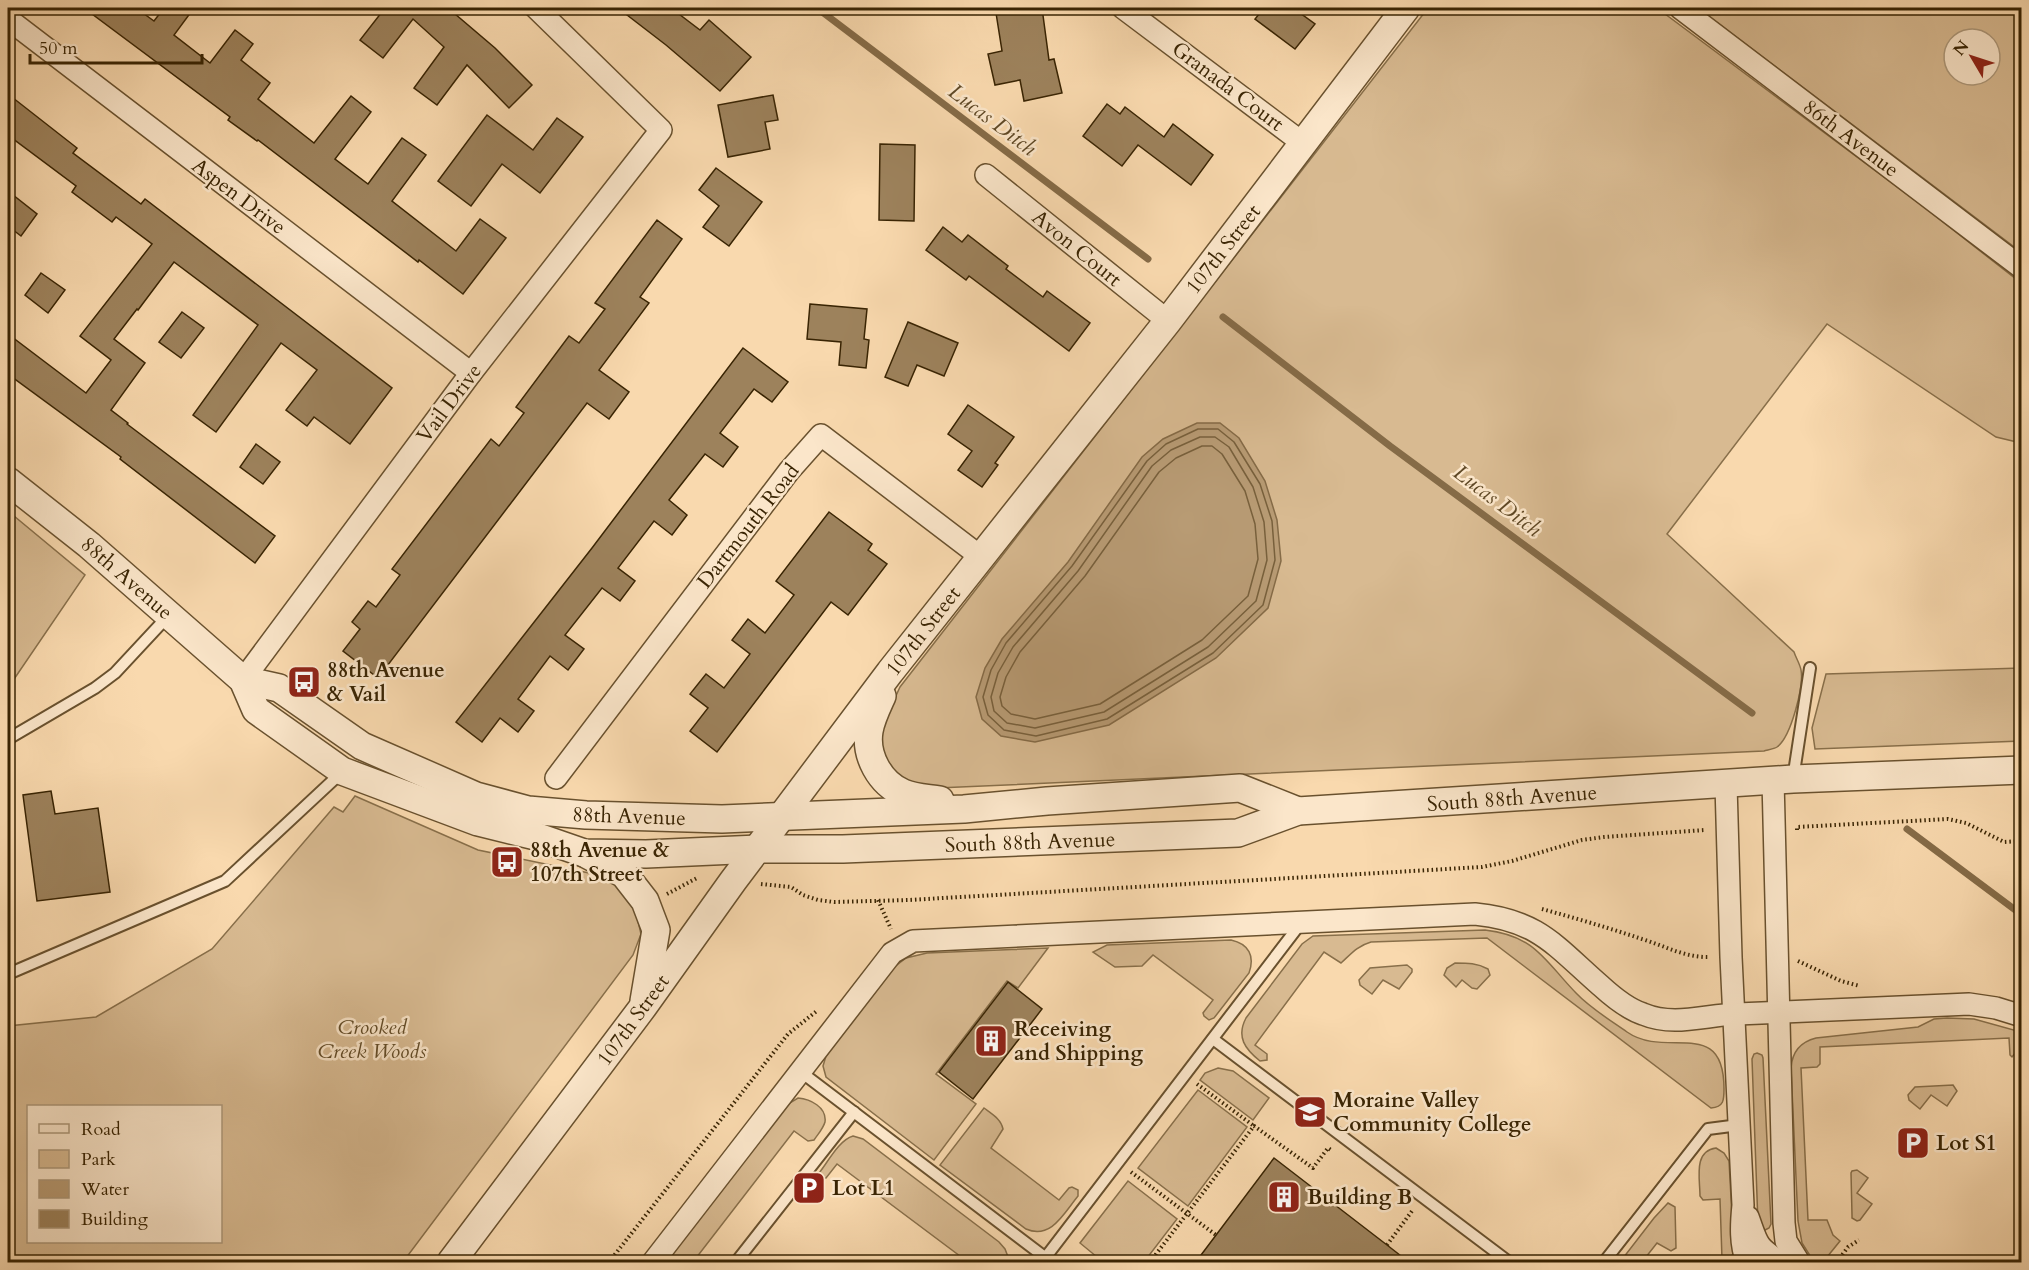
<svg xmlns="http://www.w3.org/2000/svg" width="2029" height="1270" font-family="Cardo,serif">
<rect width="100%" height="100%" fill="#f9d9ae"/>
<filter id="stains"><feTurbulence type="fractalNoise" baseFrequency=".00333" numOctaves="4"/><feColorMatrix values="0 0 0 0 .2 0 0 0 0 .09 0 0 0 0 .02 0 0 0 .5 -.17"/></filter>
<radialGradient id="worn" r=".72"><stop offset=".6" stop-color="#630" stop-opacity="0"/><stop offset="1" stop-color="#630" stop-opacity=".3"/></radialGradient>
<g fill="#d8ba91" stroke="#886f4a" stroke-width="1.5" fill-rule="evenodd">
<path d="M1428,8H1657L1924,207L2021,283V443L1996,437L1827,324L1667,534L1794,652C1796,658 1800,664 1801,670C1804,686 1791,737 1777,747C1774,749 1767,750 1764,751L937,788L910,787C902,780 887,769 883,760C875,736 890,709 900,687Z"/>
<path d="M1698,8H2021V252ZM1954,39H1990V75H1954Z"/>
<path d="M8,511L85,575L8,688Z"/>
<path d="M2021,668V741L1815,749L1812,728L1826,674Z"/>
<path d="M355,796L478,850L589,873L616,884L635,908L641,934L633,955L403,1262H8V1026L96,1017L212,949L334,807L343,812ZM28,1106H220V1242H28Z"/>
<path d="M1485,930C1536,936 1544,960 1576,993C1590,1008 1610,1020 1627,1032C1667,1060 1724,1015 1724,1089C1724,1100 1724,1107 1711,1108L1487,938L1371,942C1357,946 1351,954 1341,963L1324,952L1255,1045L1267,1054V1060L1260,1061C1245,1049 1236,1037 1246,1018L1302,944L1313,936Z"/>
<path d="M1231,940C1249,944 1255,956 1249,973L1214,1018L1209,1020L1204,1016L1203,1013L1213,1000L1153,955L1142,966L1115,967L1093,952L1107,945Z"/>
<path d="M1048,948L1018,988L1007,981L936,1074L976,1104L934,1160L826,1077L823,1066L826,1056L893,968L906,958L927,953Z"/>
<path d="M1455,963C1468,963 1477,963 1488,969L1490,975L1477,989L1472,988L1462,980L1456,987L1444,975L1447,968Z"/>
<path d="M1407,965L1412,969V972L1399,989L1383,980L1372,994L1360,985L1359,980L1370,968Z"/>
<path d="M1947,1018L1974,1019L2021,1032V1046L2012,1057L2010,1055L2009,1038L1820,1047V1064L1817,1067L1801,1068L1808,1220H1827L1833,1235L1840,1241L1823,1262H1814L1802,1243L1798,1221L1791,1068C1792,1053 1800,1042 1816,1038L1918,1027L1934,1019Z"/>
<path d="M1757,1053L1762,1055L1763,1058L1771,1224L1769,1228L1765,1230L1758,1224L1752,1059L1754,1054Z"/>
<path d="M1218,1068L1233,1071L1269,1098L1253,1120L1200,1080L1205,1073Z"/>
<path d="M1953,1085L1957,1091L1947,1106L1931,1095L1920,1109L1909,1100L1908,1095L1915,1087Z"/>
<path d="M1198,1090L1247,1127L1188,1206L1138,1168Z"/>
<path d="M798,1098C810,1099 827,1107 825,1122C823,1129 818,1134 814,1140L808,1141L794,1131L693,1262H666L788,1104Z"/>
<path d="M984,1108C992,1114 1001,1119 1003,1129L991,1148L1059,1200L1069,1188L1072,1187L1078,1190V1196C1064,1213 1051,1240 1026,1229L940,1165Z"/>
<path d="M853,1136L863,1139L999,1242L1005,1249L1010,1262H968L837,1164L826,1178H820L819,1173C828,1162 839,1140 853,1136Z"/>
<path d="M1716,1148L1724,1153L1729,1161L1734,1252L1728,1262L1722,1259L1720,1199L1703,1200L1700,1196C1700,1179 1693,1151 1716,1148Z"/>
<path d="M1857,1170L1868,1178L1857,1193L1872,1204L1860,1220L1857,1221L1852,1218V1215L1851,1173L1852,1171Z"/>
<path d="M1128,1181L1177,1219L1144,1262H1093L1097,1257L1080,1243Z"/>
<path d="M1668,1203L1675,1207L1676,1248L1671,1251L1657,1243L1642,1262H1620L1654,1218Z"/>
</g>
<path fill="#b89b74" stroke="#856b47" stroke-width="1.5" d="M1197,423H1220L1239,438L1265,481L1277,520L1281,561L1268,608L1216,658L1109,725L1035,742L1001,736L982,719L976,697L985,668L1002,639L1068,562L1142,457L1163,439Z"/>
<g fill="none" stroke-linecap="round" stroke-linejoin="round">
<g stroke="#78603c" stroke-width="1.5">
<path d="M1198,429H1218L1234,442L1260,484L1272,521L1275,560L1263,605L1213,653L1107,719L1036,736L1004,730L988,715L983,697L991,670L1006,643L1072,566L1147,461L1166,444Z"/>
<path d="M1200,437H1215L1229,447L1253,487L1264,522L1267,560L1256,601L1208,647L1104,712L1035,728L1007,723L994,711L991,697L998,673L1013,647L1078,571L1152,466L1171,450Z"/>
<path d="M1202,446H1212L1222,454L1245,491L1255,524L1258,559L1248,596L1202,640L1100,704L1035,719L1011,714L1002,706L1000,697L1006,677L1020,652L1085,576L1159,472L1176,458Z"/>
</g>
<g stroke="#856b47" stroke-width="7">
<path d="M817,8L1148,259"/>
<path d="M1223,317L1390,446L1752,713"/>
<path d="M1907,829L2022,915"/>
</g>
</g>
<g fill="#9d825c" stroke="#392403" stroke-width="1.5">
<path d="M84,8H136L154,21L164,8H194L174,35L210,63L235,30L253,44L241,60L270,83L258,99L314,143L351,96L371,112L335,159L368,184L402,138L426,155L392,201L456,251L480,219L506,238L463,294L419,260L418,262L258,140L257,141L228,120L230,117Z"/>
<path d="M385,8H448L495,48L532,85L509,108L467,65L437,105L414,88L444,47L413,19L383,58L360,40Z"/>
<path d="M618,8H671L700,30L709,20L751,57L720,91L666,45Z"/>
<path d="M1009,8H1042L1049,60L1054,59L1062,93L1024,101L1020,80L995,85L988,54L1002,51L996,13L1009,11Z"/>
<path d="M1264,8H1293L1315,24L1295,49L1255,19Z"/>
<path d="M8,94L77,148L73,153L141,204L145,199L392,388L350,444L314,417L307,426L286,410L317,370L281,343L216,432L193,415L258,325L174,262L138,310L137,309L114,339L145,363L111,410L128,423L127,424L275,536L255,563L120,459L121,457L8,374V334L86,393L111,360L80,336L152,244L116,217L112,222L72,192L76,186L8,135Z"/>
<path d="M773,95L778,120L765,122L770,149L728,157L718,105Z"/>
<path d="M1107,104L1120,114L1125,107L1164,137L1173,124L1213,155L1191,185L1138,145L1122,166L1083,136Z"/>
<path d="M487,115L533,150L557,118L583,137L540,193L502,164L471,206L438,181Z"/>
<path d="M880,144L915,145L914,221L879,220Z"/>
<path d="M716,168L762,202L729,246L703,227L719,206L699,190Z"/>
<path d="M8,191L37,214L21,236L8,226Z"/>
<path d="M657,220L682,239L640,297L649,303L599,370L629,392L609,419L587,403L378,678L343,651L360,629L352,622L368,601L376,607L400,575L392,569L491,439L499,446L524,413L516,407L569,336L579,343L605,309L595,303Z"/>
<path d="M943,227L962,242L968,235L1008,266L1006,269L1043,297L1047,291L1090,323L1069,351L969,276L966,280L926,250Z"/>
<path d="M41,273L65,290L48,313L25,295Z"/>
<path d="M810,304L867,309L864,339L869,340L866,368L839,365L841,342L807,339Z"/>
<path d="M182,312L204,328L181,358L159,342Z"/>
<path d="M908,322L958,343L944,376L917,365L908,386L885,377Z"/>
<path d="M743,348L788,382L772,402L754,389L720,433L738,447L723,467L705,454L669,500L687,515L672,535L654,521L618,568L635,581L620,601L602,588L565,635L584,649L568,670L550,656L518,699L534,711L518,732L500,718L482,742L456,722L592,548Z"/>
<path d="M968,405L1014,437L995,463L998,465L982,487L958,470L972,451L948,434Z"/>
<path d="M256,444L280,462L263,484L240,467Z"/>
<path d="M829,512L872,544L868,550L887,564L848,615L831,602L717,752L690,731L708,708L690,694L706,674L724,688L750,654L732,640L748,619L765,633L794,595L776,581Z"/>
<path d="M51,791L55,814L98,808L110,892L37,901L23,795Z"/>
<path d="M1008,982L1042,1009L973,1099L939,1072Z"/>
<path d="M1274,1158L1387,1245L1410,1263H1195Z"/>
</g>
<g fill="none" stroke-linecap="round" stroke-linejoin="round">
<g stroke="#69512e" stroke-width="14">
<g id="service">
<path d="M8,739L95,688L115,673L169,615"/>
<path d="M1793,779L1810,668"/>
<path d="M8,974L225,881L342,772"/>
<path d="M1213,1039L1509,1262"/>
<path d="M801,1072L1046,1258"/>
<path d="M736,1262L854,1112"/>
<path d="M1042,1262L1301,923"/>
<path d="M1604,1262L1708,1129L1739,1125"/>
</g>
</g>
<g stroke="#69512e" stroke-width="24">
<g id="minor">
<path d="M1123,8L1304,144"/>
<path d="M1680,8L2022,268"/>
<path d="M8,19L471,373"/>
<path d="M986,175L1168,321"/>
<path d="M243,680L471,373L661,130L536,8"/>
<path d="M556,778L789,471L821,435L981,557"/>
<path d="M1773,781C1777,928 1779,1075 1784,1223L1786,1241L1799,1262"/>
<path d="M1726,785L1731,957L1743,1205C1741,1225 1740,1244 1747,1262"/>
<path d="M1748,1217C1758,1244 1755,1245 1780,1262"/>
<path d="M653,1262L892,953L913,941L1475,914C1539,920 1556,947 1601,986C1613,997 1628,1009 1643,1014C1674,1027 1705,1015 1737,1014C1815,1011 1892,1008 1969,1004L1996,1008L2022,1016"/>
</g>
</g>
<g stroke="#69512e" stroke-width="30">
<g id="tertiary">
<path d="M8,481L89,545L243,680L256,710L342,771L478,822L535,836L584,853L646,854L758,849H843L1238,833L1298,811L1793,779L2022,770"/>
<path d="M243,680L279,688L362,746L476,796L528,810L586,815L722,819L964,809L1047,801L1240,788L1298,811"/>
<path d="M882,696C877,707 871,719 869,731C865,756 880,783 903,793C914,798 927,798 940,800"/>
<path d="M588,855L624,874L645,901L656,930L644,1001"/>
<path d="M451,1262L643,1007L733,881L890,672L1168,321L1406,8"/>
</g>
</g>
<g stroke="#392403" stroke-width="4" stroke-dasharray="1.5 3" stroke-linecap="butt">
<path d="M1797,830V827L1948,819L1966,823L2004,842L2022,841"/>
<path d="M761,884L791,887L803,895L818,900L834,902L909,900L1482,867L1512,861L1582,840L1604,837L1705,830"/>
<path d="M667,894L697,878"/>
<path d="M878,900L891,929"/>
<path d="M1542,909C1575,918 1609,928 1642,939C1665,946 1686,958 1710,957"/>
<path d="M1798,961L1841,981L1860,986"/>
<path d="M1197,1084L1254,1126"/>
<path d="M1131,1172L1216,1235"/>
<path d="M1387,1245L1412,1211"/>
<path d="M609,1262L788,1034L818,1010"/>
<path d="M1150,1262L1254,1126L1313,1168L1328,1148L1331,1150"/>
<path d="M1837,1262L1848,1247L1859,1240"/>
</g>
<use href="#service" stroke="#fbe6ca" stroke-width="10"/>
<use href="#minor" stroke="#fbe6ca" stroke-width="21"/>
<use href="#tertiary" stroke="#fbe6ca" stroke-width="27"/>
</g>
<defs>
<g id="bus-square" transform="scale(1.725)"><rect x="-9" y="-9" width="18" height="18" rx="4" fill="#8f2418" stroke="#fbe6ca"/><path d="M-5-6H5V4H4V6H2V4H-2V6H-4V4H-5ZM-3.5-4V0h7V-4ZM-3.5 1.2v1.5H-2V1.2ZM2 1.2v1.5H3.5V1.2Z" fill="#fff"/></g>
<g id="building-square" transform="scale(1.725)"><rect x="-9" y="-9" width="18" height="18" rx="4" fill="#8f2418" stroke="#fbe6ca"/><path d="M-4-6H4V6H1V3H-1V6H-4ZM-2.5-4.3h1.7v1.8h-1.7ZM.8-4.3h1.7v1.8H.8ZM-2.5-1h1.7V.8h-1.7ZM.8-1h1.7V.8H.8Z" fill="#fff"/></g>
<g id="university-square" transform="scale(1.725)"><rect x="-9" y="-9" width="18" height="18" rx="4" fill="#8f2418" stroke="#fbe6ca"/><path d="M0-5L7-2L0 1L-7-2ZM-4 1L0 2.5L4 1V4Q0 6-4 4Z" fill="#fff"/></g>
<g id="parking-square" transform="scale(1.725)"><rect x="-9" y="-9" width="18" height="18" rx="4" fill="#8f2418" stroke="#fbe6ca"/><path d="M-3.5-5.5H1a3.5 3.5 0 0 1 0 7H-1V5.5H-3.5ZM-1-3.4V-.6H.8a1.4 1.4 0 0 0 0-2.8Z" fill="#fff"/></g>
</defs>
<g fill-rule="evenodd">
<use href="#bus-square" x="304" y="682"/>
<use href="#bus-square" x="507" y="862"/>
<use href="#building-square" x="991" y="1041"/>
<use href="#university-square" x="1310" y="1112"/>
<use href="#parking-square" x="1913" y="1143"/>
<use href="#parking-square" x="809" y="1188"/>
<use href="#building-square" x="1284" y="1197"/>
</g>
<g text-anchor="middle" stroke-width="5" stroke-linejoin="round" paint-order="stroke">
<g font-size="21" fill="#392403" stroke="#fbe6ca">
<text transform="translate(1228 86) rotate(37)" y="7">Granada Court</text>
<text transform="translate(1851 138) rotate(37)" y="7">86th Avenue</text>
<text transform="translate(239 196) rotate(37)" y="7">Aspen Drive</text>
<text transform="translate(1077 248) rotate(39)" y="7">Avon Court</text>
<text transform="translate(1223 249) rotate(-52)" y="7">107th Street</text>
<text transform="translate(449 403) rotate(-53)" y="7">Vail Drive</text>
<text transform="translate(748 526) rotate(-52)" y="7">Dartmouth Road</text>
<text transform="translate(127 578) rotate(41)" y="7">88th Avenue</text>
<text transform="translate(923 631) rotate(-52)" y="7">107th Street</text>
<text transform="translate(1512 798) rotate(-4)" y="7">South 88th Avenue</text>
<text transform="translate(629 816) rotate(2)" y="7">88th Avenue</text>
<text transform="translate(1030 842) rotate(-2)" y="7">South 88th Avenue</text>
<text transform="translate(633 1020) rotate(-54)" y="7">107th Street</text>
</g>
<g font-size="21" font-weight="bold" fill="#392403" stroke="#fbe6ca" text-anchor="start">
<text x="327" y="677">88th Avenue<tspan x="327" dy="24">&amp; Vail</tspan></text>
<text x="530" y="857">88th Avenue &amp;<tspan x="530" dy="24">107th Street</tspan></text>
<text x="1014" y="1036">Receiving<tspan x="1014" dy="24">and Shipping</tspan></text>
<text x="1333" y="1107">Moraine Valley<tspan x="1333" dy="24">Community College</tspan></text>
<text x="1936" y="1150">Lot S1</text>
<text x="832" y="1195">Lot L1</text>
<text x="1307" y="1204">Building B</text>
</g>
<g font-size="21" font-style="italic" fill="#614a26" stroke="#fbe6ca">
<text x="372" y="1034">Crooked<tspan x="372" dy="24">Creek Woods</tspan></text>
</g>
<g font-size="22" font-style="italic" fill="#5f4825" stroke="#fbe6ca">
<text transform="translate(993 119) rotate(37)" y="8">Lucas Ditch</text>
<text transform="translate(1498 500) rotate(37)" y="8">Lucas Ditch</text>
</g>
</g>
<rect width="2029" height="1270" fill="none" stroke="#f9d9ae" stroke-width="30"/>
<rect x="9" y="9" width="2011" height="1252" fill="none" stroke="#392403" stroke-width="3"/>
<rect x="15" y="15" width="1999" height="1240" fill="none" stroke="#392403" stroke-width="1.5"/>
<rect x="27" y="1105" width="195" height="138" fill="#fbe6ca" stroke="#ad987a" stroke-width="1.5"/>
<rect x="39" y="1124" width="30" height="9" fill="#fbe6ca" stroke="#ad987a" stroke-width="1.5"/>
<text x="81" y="1135" font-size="18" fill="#392403">Road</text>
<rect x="39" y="1150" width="30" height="18" fill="#d8ba91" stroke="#ad987a" stroke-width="1.5"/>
<text x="81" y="1165" font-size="18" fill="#392403">Park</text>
<rect x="39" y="1180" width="30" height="18" fill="#b89b74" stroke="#ad987a" stroke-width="1.5"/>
<text x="81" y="1195" font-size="18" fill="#392403">Water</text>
<rect x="39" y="1210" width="30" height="18" fill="#9d825c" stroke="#ad987a" stroke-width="1.5"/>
<text x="81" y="1225" font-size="18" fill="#392403">Building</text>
<g transform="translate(1972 57) rotate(309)"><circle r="28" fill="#fbe6ca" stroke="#ad987a" stroke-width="1.5"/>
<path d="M0-4.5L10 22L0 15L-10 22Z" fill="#8f2418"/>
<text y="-9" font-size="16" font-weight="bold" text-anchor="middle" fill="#392403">N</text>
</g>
<path d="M30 54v9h172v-9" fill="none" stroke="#392403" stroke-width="3"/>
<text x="39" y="54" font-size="18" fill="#392403" stroke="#fbe6ca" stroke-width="4.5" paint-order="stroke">50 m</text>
<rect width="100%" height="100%" filter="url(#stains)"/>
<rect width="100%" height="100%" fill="url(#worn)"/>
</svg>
